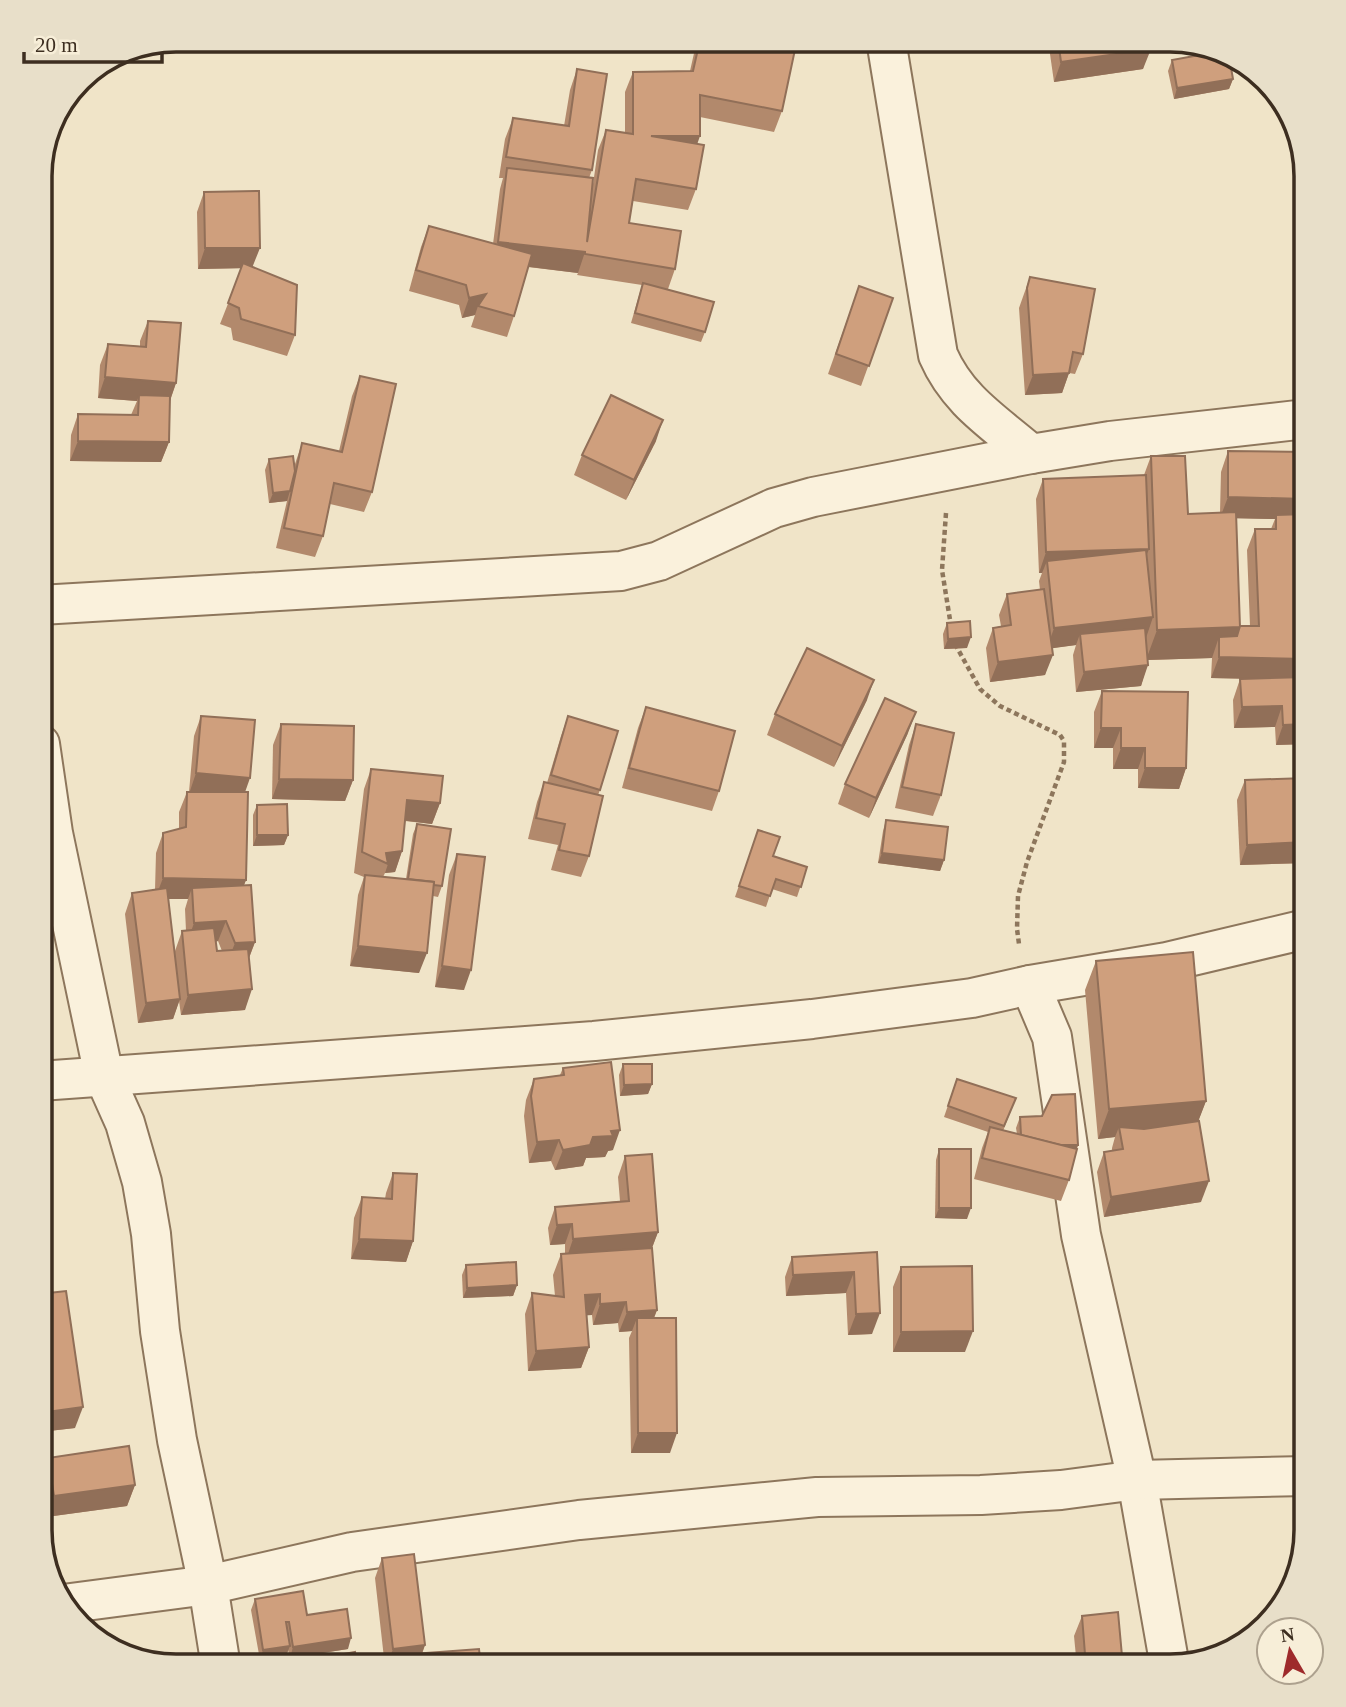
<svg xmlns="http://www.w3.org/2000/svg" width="1346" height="1707" font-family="Georgia,serif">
<rect width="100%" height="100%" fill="#f0e4c8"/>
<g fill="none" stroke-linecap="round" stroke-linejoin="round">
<g stroke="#8d765c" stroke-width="42">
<g id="minor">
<path d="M886,40L938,355C958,401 994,422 1031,454"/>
<path d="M40,605L621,571L659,561L774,508L813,497L1031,454L1110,441L1306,419"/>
<path d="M40,744L53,833L104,1076L125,1123L142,1182L151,1234L160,1331L177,1440L208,1585L221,1667"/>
<path d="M1030,985L1052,1037L1081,1235L1137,1480L1170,1667"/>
<path d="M40,1081L594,1041L812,1019L972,998L1030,985L1167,962L1306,929"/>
<path d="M63,1604L208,1585L352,1552L579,1520L817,1497L981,1495L1061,1490L1137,1480L1306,1476"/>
</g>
</g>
<g stroke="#8d765c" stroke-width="4.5" stroke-dasharray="5 3.5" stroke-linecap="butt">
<path d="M946,513L942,570L951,626"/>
<path d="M955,644L980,689L1000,706L1060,735L1064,741V762L1027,862L1018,896L1017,929L1019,944"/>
</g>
<use href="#minor" stroke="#faf1dc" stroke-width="38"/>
</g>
<g fill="#b2896c" fill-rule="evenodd">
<path d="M697,40H797L782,111L774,132L700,117L697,144L696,189L688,210L633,201L629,223L675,269L668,289L705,332L701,342L631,323L642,285L577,275L578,273L528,267L514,316L507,337L471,327L475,315L462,318L459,305L409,291L421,247L429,226L493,244L500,189L503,178H499L505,139L513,118L564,126L570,90L577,69L592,170L589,178L593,184L598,150L606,130L625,133V92L633,72L690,71Z"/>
<path d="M1048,40L1149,41L1143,69L1054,82Z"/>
<path d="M1172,60L1233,79L1229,89L1174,99L1168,71Z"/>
<path d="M204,192L253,267L295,335L287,356L233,340L231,328L220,324L242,268L198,269L197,212Z"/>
<path d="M1030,277L1083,354L1075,374L1069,373L1062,393L1025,395L1019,308Z"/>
<path d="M859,286L893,298L861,386L828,374Z"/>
<path d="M148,321L176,383L170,401L169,442L161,462L70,461L71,435L78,414L131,415L137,401L98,398L100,365L108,344L140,346V341Z"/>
<path d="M360,376L372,492L364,512L330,504L323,536L315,557L276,548L287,501L269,503L265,470L269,459L294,467L302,443L339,451L352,396Z"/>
<path d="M656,441L626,500L574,475L582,455Z"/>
<path d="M1228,451L1306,452V744L1276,745L1275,727L1234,728L1233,700L1240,679H1259L1211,678L1212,658L1148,660L1141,686L1076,692L1073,655L1076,645L1052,648L1045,675L990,682L986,648L993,628L1001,626L999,615L1007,594L1040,590L1039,581L1042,573H1039L1036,499L1043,479L1144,475L1151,456L1188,514L1220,513L1221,472ZM1236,518L1275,519L1271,529H1255L1247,550L1250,626H1240Z"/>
<path d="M947,623L967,648L944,649L943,634Z"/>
<path d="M1102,691L1186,768L1179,789L1138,788V769H1113V748H1094V712Z"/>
<path d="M867,700L834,767L767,735L775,714Z"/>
<path d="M646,707L719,791L712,811L622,788L638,728Z"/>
<path d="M201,716L245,792L246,880L244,885L255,942L249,958L245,1010L181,1015L179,1001L173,1019L138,1023L125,914L132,893L155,890L156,853L163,833L179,829V812L187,792H189L194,736ZM168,899H188L185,909L186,931H182L175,951ZM218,941L222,951H217L216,942Z"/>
<path d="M568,716L600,790L598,795L589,856L581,877L551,870L558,845L528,839L537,802L544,782L547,783L561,736Z"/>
<path d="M281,724L353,780L345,801L272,799L273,745Z"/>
<path d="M916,724L941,795L933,816L895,808L909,745Z"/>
<path d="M908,733L869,818L838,804L845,784Z"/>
<path d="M371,769L440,803L432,824L405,821L402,851L395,872L385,873L383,877L406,879L413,834L417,824L442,886L438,897L433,896L419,973L350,966L358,895L364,877L354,873L364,789Z"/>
<path d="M1306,778V863L1240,865L1237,800L1245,780Z"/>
<path d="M257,805L288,835L284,845L253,846V815Z"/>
<path d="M886,820L944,860L940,871L878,863L883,831Z"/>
<path d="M758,830L773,856L807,867L797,897L772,889L766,907L735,897Z"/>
<path d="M457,854L464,990L435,987L449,875Z"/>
<path d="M1096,961L1206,1101L1198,1121L1201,1202L1104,1217L1097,1172L1104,1152L1112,1151V1148L1115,1137L1098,1139L1085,990Z"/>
<path d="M623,1064L652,1084L648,1094L620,1096L619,1075Z"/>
<path d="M563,1068L613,1150L608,1151L605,1157L586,1158L583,1166L555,1170L551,1161L529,1163L524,1116L526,1100L534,1079L560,1075Z"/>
<path d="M957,1079L1016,1098L1003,1131L1017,1134L1016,1128L1020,1117L1078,1145L1069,1180L1061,1201L974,1179L982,1148L988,1132L944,1117Z"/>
<path d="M939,1149L967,1219L935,1218L936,1160Z"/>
<path d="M625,1156L658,1232L652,1248L657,1310L654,1318L670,1453H631L629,1338L632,1331L619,1332L618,1323L593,1325L592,1315H586L589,1347L581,1368L528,1371L525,1314L532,1293L555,1296L553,1275L561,1254H565V1244L550,1245L548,1228L555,1207L620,1201L618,1177Z"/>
<path d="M393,1173L413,1241L406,1262L351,1259L354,1218L362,1197L385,1199L386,1193Z"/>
<path d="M877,1252L872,1334L848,1335L846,1293L786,1296L785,1277L792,1257Z"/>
<path d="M466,1265L517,1285L513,1296L463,1298L462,1275Z"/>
<path d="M901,1267L965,1352H893V1287Z"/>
<path d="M40,1294L75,1428L40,1432Z"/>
<path d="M48,1458L135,1485L127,1506L46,1517L45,1510L43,1517L46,1464Z"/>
<path d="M382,1558L425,1645L422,1654L481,1667H385L375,1578Z"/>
<path d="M255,1599L307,1615L348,1649L290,1658L288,1650L286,1656L260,1660L251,1610Z"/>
<path d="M1082,1616L1123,1667H1077L1074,1636Z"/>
</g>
<g fill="#916f58">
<path d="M1151,49L1143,69L1054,82L1061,62Z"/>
<path d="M1233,79L1229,89L1174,99L1177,88Z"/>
<path d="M651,136H700L693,156Z"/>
<path d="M498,242L585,252L578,273L490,262Z"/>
<path d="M205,248H260L252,268L198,269Z"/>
<path d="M486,294L478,306L475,315L462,318L469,298Z"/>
<path d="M1069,373L1062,393L1025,395L1033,375Z"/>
<path d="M105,377L176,383L169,403L139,395L137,401L98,398Z"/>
<path d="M663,420L656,441L626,500L634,480Z"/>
<path d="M78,441L169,442L161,462L70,461Z"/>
<path d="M290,491L287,501L269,503L273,493Z"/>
<path d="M1228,497L1306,499V519L1276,515L1275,519L1220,518Z"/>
<path d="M1149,549L1141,569L1047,561L1042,573H1039L1046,552Z"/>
<path d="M1153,617L1146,638L1080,634L1076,645L1047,649L1054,628Z"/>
<path d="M1240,627L1306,659V680L1211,678L1219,657V637L1212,658L1146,660L1157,630Z"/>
<path d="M971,637L967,648L944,649L948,639Z"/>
<path d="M1053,655L1045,675L990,682L998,662Z"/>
<path d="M1148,665L1141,686L1076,692L1084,672Z"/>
<path d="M874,680L867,700L834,767L842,746Z"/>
<path d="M1282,706L1275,727L1234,728L1242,707Z"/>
<path d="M916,712L908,733L869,818L876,798Z"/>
<path d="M1306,724V744L1276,745L1283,725Z"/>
<path d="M1101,728H1121L1113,748H1094Z"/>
<path d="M1121,748H1145L1138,769H1113Z"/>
<path d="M1145,768H1186L1179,789L1138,788Z"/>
<path d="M196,773L250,778L243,798L189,794Z"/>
<path d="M279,779L353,780L345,801L272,799Z"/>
<path d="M407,800L440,803L432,824L400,820Z"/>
<path d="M257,835H288L284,845L253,846Z"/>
<path d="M1306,842V863L1240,865L1247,845Z"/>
<path d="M402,851L395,872L385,873L388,864L386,853Z"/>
<path d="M882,853L944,860L940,871L878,863Z"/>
<path d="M163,878L246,880L238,900L192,888L188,899H155Z"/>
<path d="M40,918H45L40,930Z"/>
<path d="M226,921L218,941L187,943L194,923Z"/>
<path d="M255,942L247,963H227L235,943Z"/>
<path d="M358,946L427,953L419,973L350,966Z"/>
<path d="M442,966L471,970L464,990L435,987Z"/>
<path d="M252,989L245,1010L181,1015L188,995Z"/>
<path d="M180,999L173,1019L138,1023L146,1003Z"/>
<path d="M652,1084L648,1094L620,1096L624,1085Z"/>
<path d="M1206,1101L1195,1130L1121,1137L1119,1127L1115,1137L1098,1139L1109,1109Z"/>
<path d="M620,1130L613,1150L608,1151L605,1157L586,1158L583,1166L555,1170L563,1150L593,1137L611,1131Z"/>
<path d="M559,1140L551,1161L529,1163L537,1142Z"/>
<path d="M1078,1145L1074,1155L1022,1146Z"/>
<path d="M1209,1181L1201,1202L1104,1217L1111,1197Z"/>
<path d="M939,1208H971L967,1219L935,1218Z"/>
<path d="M572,1224L565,1244L550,1245L557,1225Z"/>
<path d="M658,1232L650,1253L566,1260L573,1239Z"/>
<path d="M48,1233L40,1253V1234Z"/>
<path d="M359,1239L413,1241L406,1262L351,1259Z"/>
<path d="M854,1272L846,1293L786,1296L793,1275Z"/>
<path d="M517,1285L513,1296L463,1298L467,1288Z"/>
<path d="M600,1294L592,1315L577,1316L585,1295Z"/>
<path d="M626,1302L618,1323L593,1325L600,1304Z"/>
<path d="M657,1310L649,1330L637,1318L632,1331L619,1332L627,1312Z"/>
<path d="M880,1313L872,1334L848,1335L856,1314Z"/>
<path d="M973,1331L965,1352H893L901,1332Z"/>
<path d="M589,1347L581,1368L528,1371L536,1351Z"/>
<path d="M83,1407L75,1428L40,1432L47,1412Z"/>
<path d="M638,1433H677L670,1453H631Z"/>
<path d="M135,1485L127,1506L46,1517L54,1496Z"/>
<path d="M51,1496L43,1517H40V1498Z"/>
<path d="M351,1638L348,1649L290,1658L293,1647Z"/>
<path d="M425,1645L417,1666L400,1655L396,1667H386L393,1649Z"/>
<path d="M290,1646L286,1656L260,1660L263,1650Z"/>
</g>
<g fill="#cf9f7d" stroke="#916f58" stroke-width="2">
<path d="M700,40H797L782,111L700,95V136H651L704,145L696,189L636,179L629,223L681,231L675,269L585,254V252L498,242L507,168L593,178L587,242L606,130L633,134V72L693,71Z"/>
<path d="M1058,40L1149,41L1151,49L1061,62Z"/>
<path d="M1216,52L1229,56L1233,79L1177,88L1172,60Z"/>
<path d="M577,69L607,74L592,170L506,157L513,118L569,126Z"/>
<path d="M259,191L260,248H205L204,192Z"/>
<path d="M429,226L532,254L514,316L478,306L486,294L469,298L466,285L416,270Z"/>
<path d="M243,263L297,285L295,335L241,319L239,308L228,303Z"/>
<path d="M1030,277L1095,289L1083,354L1073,352L1069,373L1033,375L1027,288Z"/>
<path d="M643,283L714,302L705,332L635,313Z"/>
<path d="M859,286L893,298L869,366L836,354Z"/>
<path d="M148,321L181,323L176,383L105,377L108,344L146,347Z"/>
<path d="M360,376L396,384L372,492L334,483L323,536L284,528L302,443L342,452Z"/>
<path d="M139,395L170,396L169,442L78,441V414L138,415Z"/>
<path d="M611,395L663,420L634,480L582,455Z"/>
<path d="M1228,451L1306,452V499L1228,497Z"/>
<path d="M293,456L295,471L290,491L273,493L269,459Z"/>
<path d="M1151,456H1185L1188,514L1236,512L1240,627L1157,630Z"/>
<path d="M1146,475L1149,549L1046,552L1043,479Z"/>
<path d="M1306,514V659L1219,657V637L1237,636L1240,626H1259L1255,529H1276V515Z"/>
<path d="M1146,550L1153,617L1054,628L1047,561Z"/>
<path d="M1044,589L1053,655L998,662L993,628L1011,625L1007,594Z"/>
<path d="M970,621L971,637L948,639L947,623Z"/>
<path d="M1145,628L1148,665L1084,672L1080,634Z"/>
<path d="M807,648L874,680L842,746L775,714Z"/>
<path d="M1306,677V724L1283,725L1282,706L1242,707L1240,679Z"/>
<path d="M1102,691L1188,692L1186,768H1145V748H1121V728H1101Z"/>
<path d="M885,698L916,712L876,798L845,784Z"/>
<path d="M646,707L735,731L719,791L629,768Z"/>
<path d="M201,716L255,720L250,778L196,773Z"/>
<path d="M568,716L618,731L600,790L551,775Z"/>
<path d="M281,724L354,726L353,780L279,779Z"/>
<path d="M916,724L954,733L941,795L902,787Z"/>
<path d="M371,769L443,776L440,803L407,800L402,851L386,853L388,864L362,852Z"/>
<path d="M1306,778V842L1247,845L1245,780Z"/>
<path d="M544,782L603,796L589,856L559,850L565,824L536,818Z"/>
<path d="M187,792H248L246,880L163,878V833L186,827Z"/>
<path d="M287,804L288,835H257V805Z"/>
<path d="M886,820L948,827L944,860L882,853Z"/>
<path d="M417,824L451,829L442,886L434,885V882L408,879Z"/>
<path d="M758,830L780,837L773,856L807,867L801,887L776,879L770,896L739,886Z"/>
<path d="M457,854L485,857L471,970L442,966Z"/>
<path d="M365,875L434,882L427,953L358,946Z"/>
<path d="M40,881H44L45,918H40Z"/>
<path d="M251,885L255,942L235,943L226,921L194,923L192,888Z"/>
<path d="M167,888L180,999L146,1003L132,893Z"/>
<path d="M214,928L217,951L248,949L252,989L188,995L182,931Z"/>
<path d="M1193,952L1206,1101L1109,1109L1096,961Z"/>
<path d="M611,1062L620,1130L611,1131L613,1136L593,1137L590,1145L563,1150L559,1140L537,1142L531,1096L534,1079L564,1075L563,1068Z"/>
<path d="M623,1064H652V1084L624,1085Z"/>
<path d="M957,1079L1016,1098L1004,1126L948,1106Z"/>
<path d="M1075,1094L1078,1145H1060L1021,1135L1020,1117L1042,1116L1052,1095Z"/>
<path d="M1199,1121L1209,1181L1111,1197L1104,1152L1123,1149L1119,1127L1144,1129Z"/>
<path d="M990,1127L1077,1149L1069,1180L982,1158Z"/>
<rect x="939" y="1149" width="32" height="59"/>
<path d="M652,1154L658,1232L573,1239L572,1224L557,1225L555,1207L629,1201L625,1156Z"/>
<path d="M393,1173L417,1174L413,1241L359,1239L362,1197L392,1199Z"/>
<path d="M40,1197L48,1233L40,1234Z"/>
<path d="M652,1248L657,1310L627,1312L626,1302L600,1304V1294L585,1295L589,1347L536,1351L532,1293L564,1297L561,1254Z"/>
<path d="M877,1252L880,1313L856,1314L854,1272L793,1275L792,1257Z"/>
<path d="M516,1262L517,1285L467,1288L466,1265Z"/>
<path d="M972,1266L973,1331L901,1332V1267Z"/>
<path d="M66,1291L83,1407L47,1412L40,1361V1294Z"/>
<path d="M637,1318H676L677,1433H638Z"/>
<path d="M129,1446L135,1485L54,1496L48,1458Z"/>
<path d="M46,1461L51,1496L40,1498V1462Z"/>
<path d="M414,1554L425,1645L393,1649L382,1558Z"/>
<path d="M303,1591L307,1615L347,1609L351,1638L293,1647L289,1622H286L290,1646L263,1650L255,1599Z"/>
<path d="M1118,1612L1123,1667H1086L1082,1616Z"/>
<path d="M479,1649L481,1667H401L400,1655Z"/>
<path d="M355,1652L357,1667H313L312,1660Z"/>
<path d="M688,1659L689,1667H670L669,1661Z"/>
<path d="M1144,1665V1667H1125Z"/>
</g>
<path d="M0 0H1346V1707H0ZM176 52H1170A124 124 0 0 1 1294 176V1530A124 124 0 0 1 1170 1654H176A124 124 0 0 1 52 1530V176A124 124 0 0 1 176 52Z" fill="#e8dfc9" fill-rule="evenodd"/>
<path fill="none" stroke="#3d2e20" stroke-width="3.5" d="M176 52H1170A124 124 0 0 1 1294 176V1530A124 124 0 0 1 1170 1654H176A124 124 0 0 1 52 1530V176A124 124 0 0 1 176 52Z"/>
<g transform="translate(1290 1651) rotate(351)"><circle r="33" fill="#f7eed8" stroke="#ada18e" stroke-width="2"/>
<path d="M0-5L12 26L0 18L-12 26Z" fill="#9e2a2b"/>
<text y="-10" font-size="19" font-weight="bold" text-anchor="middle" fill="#3d2e20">N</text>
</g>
<path d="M24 52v10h138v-10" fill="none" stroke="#3d2e20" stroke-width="3.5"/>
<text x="35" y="52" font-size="21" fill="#3d2e20" stroke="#f7eed8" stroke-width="5" paint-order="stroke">20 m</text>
</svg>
